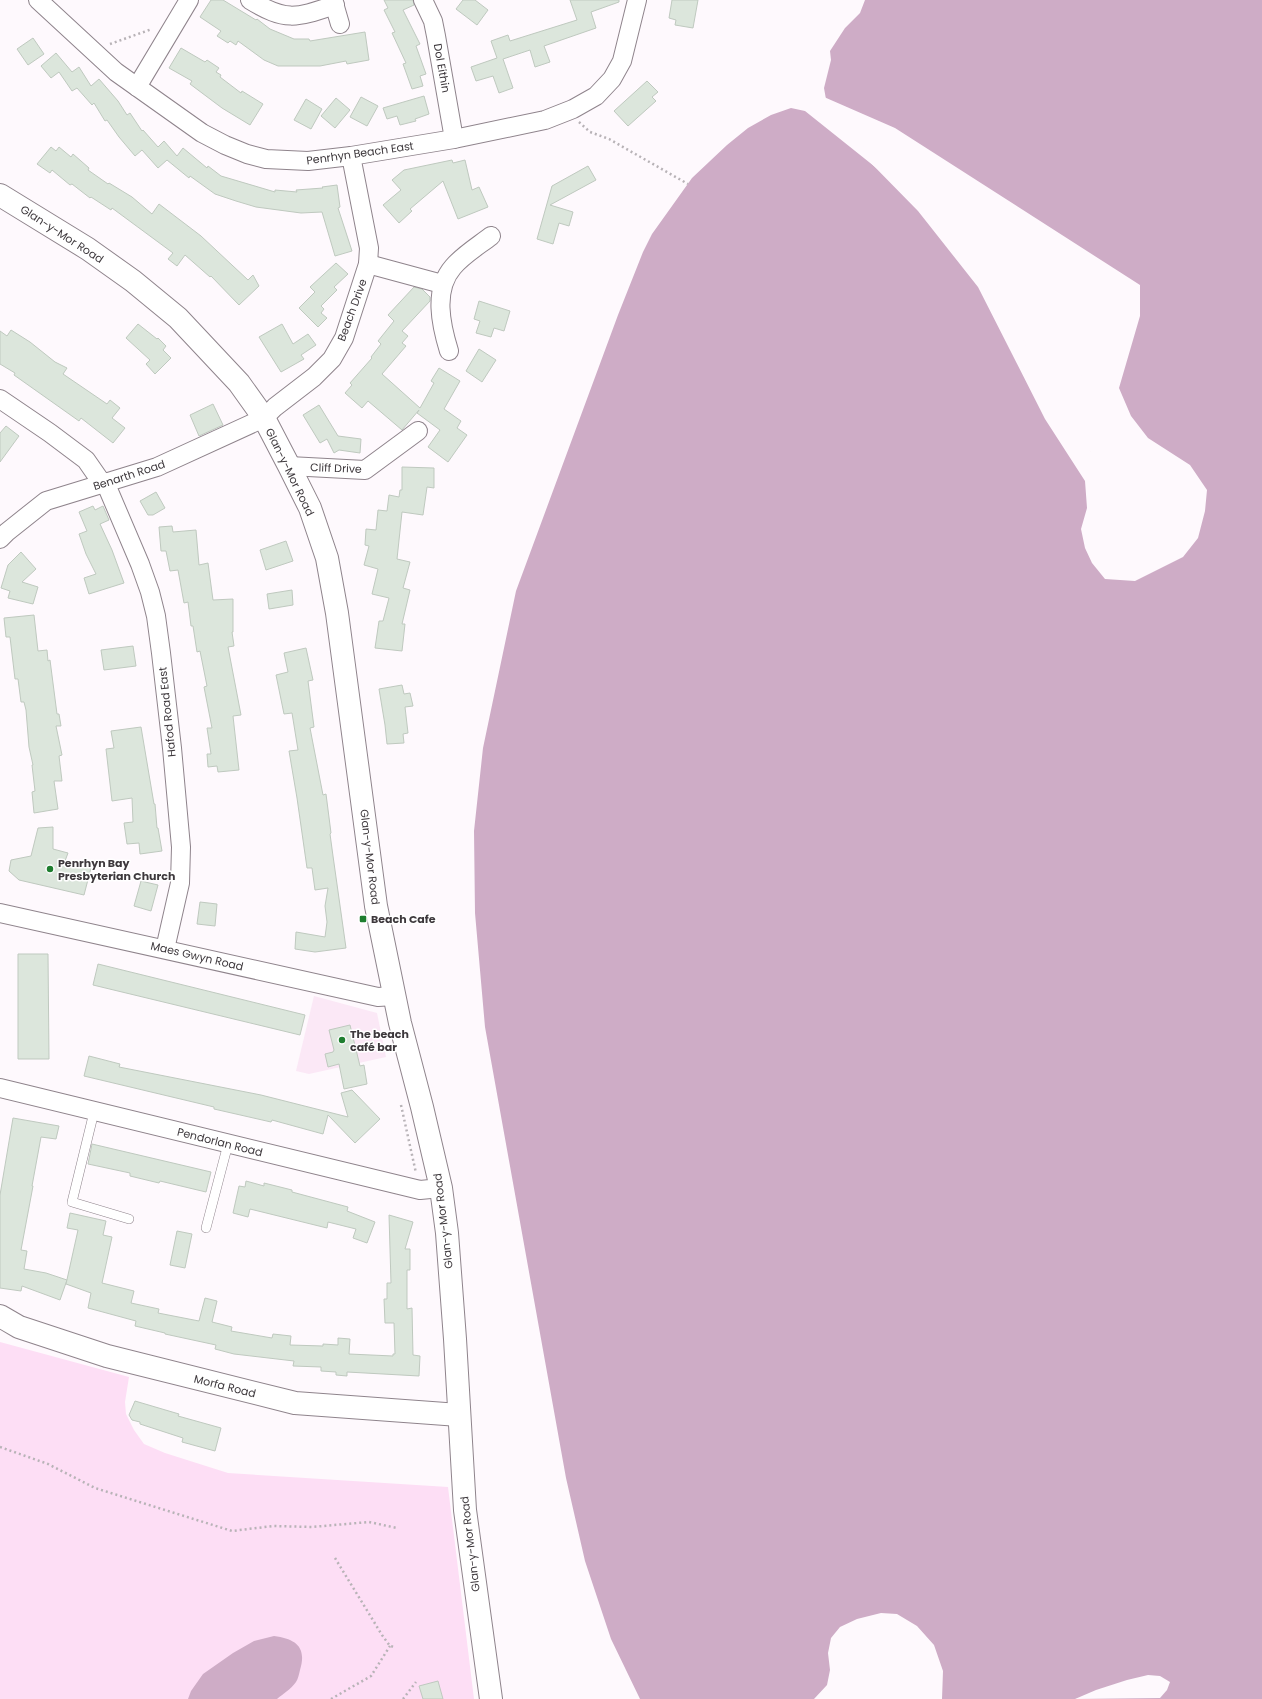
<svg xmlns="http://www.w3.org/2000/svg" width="1262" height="1699" font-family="Poppins,sans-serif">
<rect width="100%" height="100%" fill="#fef9fd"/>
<path fill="#fbe8f6" d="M314,996L377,1013L386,1057L309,1074L296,1071Z"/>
<path fill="#fddef5" d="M0,1342L129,1377L125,1402L126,1414L134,1430L144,1444L165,1453L228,1473L448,1487L474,1699H0Z"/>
<g fill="#ceacc6">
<path d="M865,0H1262V1699H640L611,1639L585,1561L566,1478L485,1027L475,913L474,831L483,748L516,591L618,315L643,252L652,234L692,178L727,145L748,128L771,115L791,108L805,111L919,202L1028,355L1066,417L1098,463L1105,462L1077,326L962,214L827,105L824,88L831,60L830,51L845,28L860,13Z"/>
<path d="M274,1636C296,1639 307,1647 300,1670C299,1674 298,1679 296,1682C291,1689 283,1694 277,1699H188L191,1691L203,1674L233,1653L254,1641Z"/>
</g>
<g fill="#fef9fd">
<path d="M824,97L895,128L1140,285V316L1119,388L1131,416L1148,438L1190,465L1207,490L1205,511L1198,538L1183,557L1135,581L1105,579L1092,563L1085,548L1081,529L1087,508L1085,481L1045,419L978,287L918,211L865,157L921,200L993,278L1030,354L1091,452L1099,461H1103L1102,451L1086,410L1075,327L1056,307L1014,271L961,215L930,190L860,144L834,122L825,106Z"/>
<path d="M881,1613L897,1614L917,1626L934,1645L943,1671L942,1699H814L827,1685L830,1670L828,1653L831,1638L840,1627L857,1619Z"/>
<path d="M1148,1675L1160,1676L1170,1682L1167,1690L1160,1698L1075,1699L1096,1690L1127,1680Z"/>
</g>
<g fill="#dce6dc" stroke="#bfc9bf">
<path d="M211,0H223L256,20L257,19L270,29L294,39H309L310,41L365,32L369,60L347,64L346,61L320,66H278L264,60L238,41L236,45L230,41L228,43L217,36L221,31L200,17Z"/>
<path d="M384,0H413L414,5L403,10L420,44L416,46L426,74L420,76L423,86L412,89L403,64L406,63L392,33L395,32L384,10L388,8Z"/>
<path d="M463,0H475L488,10L477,25L456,9Z"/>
<path d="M570,0H619V2L591,12L596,28L544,46L550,62L535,67L530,50L503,59L513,88L499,93L493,76L476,81L471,67L497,58L491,41L508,35L510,41L577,20Z"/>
<path d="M672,0H698L693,28L675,25L676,20L669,18Z"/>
<path d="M33,38L44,54L28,65L17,49Z"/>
<path d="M181,48L205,62L207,60L219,68L216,72L221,75L220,77L241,93L242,91L263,104L250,125L222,108L190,84L192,81L169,68Z"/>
<path d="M56,53L72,72L79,67L91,86L99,79L118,101L127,115L130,113L142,131L143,130L158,147L164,141L177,156L183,148L207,168L208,166L221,176L275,192V190L297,192L296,190L323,188L322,187L337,185L340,207L338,208L352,251L335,256L322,212L301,213L256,207L236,201L215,194L190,176L189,178L167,160L158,168L142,150L135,156L119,137L107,120L105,121L94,103L92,105L77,88L72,91L59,72L51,78L41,66Z"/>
<path d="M647,81L658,92L652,97L656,101L628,126L614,111Z"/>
<path d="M424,96L429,114L415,119L416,121L400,125L397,116L387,119L383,108Z"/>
<path d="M361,97L378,106L367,126L350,117Z"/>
<path d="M336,98L350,110L335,128L321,116Z"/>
<path d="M306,99L322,109L311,129L294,120Z"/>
<path d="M51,147L56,151L59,147L71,157L73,154L89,168L88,170L108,184L109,183L132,197L152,214L159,204L201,236L248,280L253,275L259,286L239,305L211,276L210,277L185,255L177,266L168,259L173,253L112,208L111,210L91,197L90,198L72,184L70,185L52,170L50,173L37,164Z"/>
<path d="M452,160L453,163L465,160L472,190L479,187L488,207L458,219L443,181L410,209L412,211L399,223L383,205L401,190L392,180L404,170Z"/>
<path d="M588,166L596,180L550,205L573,212L569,226L559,223L553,244L537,239L552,186Z"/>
<path d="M336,263L348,274L334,287L337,290L321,306L324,309L321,313L327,318L318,327L299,308L315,292L310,287Z"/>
<path d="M414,287L422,289L430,297V301L402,331L408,336L402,343L406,346L382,374L420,408L434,383L431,381L439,368L460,381L444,409L461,421L457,428L467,435L448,462L428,447L440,430L417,413L419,410L402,430L368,401L362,408L345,393L352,385L350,383L372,358L371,357L381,344L378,341L394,321L388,315Z"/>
<path d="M479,301L510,311L504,331L494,328L491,337L476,333L480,321L474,319Z"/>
<path d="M138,324L157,339L158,338L166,346L163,350L171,358L155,374L146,364L150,360L126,338Z"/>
<path d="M282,324L293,344L308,334L316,345L301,355L304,359L281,372L259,337Z"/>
<path d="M11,330L30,342L55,362L67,368L63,374L107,404L110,400L120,408L112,418L125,428L113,443L81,418L79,421L14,375L15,373L0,364V331L7,336Z"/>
<path d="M479,349L496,360L482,382L466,371Z"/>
<path d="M213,404L223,425L199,436L190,415Z"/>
<path d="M319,405L338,436L361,439L360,453L339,450L334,453L327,439L320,443L303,415Z"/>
<path d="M6,426L19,436L0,462V433Z"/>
<path d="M402,467L434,468V488L427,487L423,515L402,512L397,559L410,562L403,588L410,590L402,624H405L402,651L375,648L379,621H383L389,598L372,594L378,569L364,565L369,546L365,545L366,529L376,530L378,510L387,511L389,495L399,497L400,490H402Z"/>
<path d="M156,492L165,508L153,515H148L140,501Z"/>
<path d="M93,506L95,510L103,506L109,520L100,524L112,550L124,583L89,594L84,578L96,574L86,554L79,534L87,531L79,512Z"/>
<path d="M172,526L173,532L196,530L199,565L208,563L213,600L233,599V632H232L234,646L228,647L241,715L233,716L239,770L218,772L217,766L208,767L207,754H211L207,728H212L204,687L207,686L200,651L197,652L193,626H191L188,602L184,603L178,570L170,571L166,551H161L159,527Z"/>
<path d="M286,541L293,561L266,570L260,550Z"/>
<path d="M21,552L36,569L22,582L38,587L33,604L8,598L10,591L1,588L8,565Z"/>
<path d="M292,590L293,605L269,609L267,594Z"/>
<path d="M34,615L38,651L47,650L48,661L50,660L57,714H59L61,726H56L62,755L59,756L62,781H54L58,809L34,813L32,792L35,791L32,765H33L29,747L26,710L24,702H21L18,679H15L10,637H6L4,618Z"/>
<path d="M133,646L136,666L104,670L101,650Z"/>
<path d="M306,648L313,680L308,681L314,727L310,728L323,795L326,794L331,833L330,834L333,856L346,948L315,952L295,949L296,932L325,937L327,922L325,906L328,888L315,890L312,868H307L297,798L289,751L298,750L292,713L284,714L276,675L288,672L284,653Z"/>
<path d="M402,685L404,694L410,693L413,706L405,707L408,733L403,734L404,743L387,744L385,725L379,689Z"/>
<path d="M141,727L154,804H155L157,828H158L162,851L140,854L139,843L127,844L124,823L133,822L132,798L112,801L106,749L114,748L111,731Z"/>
<path d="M53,827V849L68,853L65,861L91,868L84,895L19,880L9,871L11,860L31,856L38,828Z"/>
<path d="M141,881L158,885L151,911L134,906Z"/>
<path d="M200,902L217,904L215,926L197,924Z"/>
<path d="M18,954H48L49,1059H18Z"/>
<path d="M98,964L305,1015L300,1035L93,985Z"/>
<path d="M350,1025L360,1066L364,1065L367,1084L344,1089L339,1064L328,1067L325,1054L333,1052L334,1050L329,1030Z"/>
<path d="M89,1056L120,1064L119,1067L261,1095L348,1117L341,1093L352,1090L380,1119L355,1143L328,1115L323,1134L272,1120L271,1122L214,1109V1107L84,1076Z"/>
<path d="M13,1118L59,1126L56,1139L41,1137L32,1186H33L21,1250L27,1251L24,1269L46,1273L67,1280L60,1300L22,1286L21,1291L0,1288V1195Z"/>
<path d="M92,1144L211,1172L206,1192L160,1181L159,1183L130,1176V1173L88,1164Z"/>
<path d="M246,1181L264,1186V1183L292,1190V1192L348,1207L347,1211L375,1222L367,1243L353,1238L356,1229L328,1222L327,1228L250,1209L248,1217L233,1213L239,1186L245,1187Z"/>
<path d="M70,1213L106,1221L103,1235L112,1237L102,1283L134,1291L131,1303L159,1309L158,1313L199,1321L205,1298L217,1301L212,1322L232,1327L231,1331L272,1338L273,1334L291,1336L290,1345L323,1346V1344L338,1345V1338L350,1339L349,1354L393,1356V1354H395L394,1323H385L384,1299H387V1283H391L389,1215L413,1222L405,1249H410V1270H407V1309L412,1308L413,1355L420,1356L419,1376L347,1372V1376L336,1375V1372L321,1371V1367L293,1366L294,1361L234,1354L215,1349L216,1345L165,1334V1333L135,1326L136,1321L88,1308L91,1293L66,1284L78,1230L67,1228Z"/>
<path d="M177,1231L192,1234L185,1268L170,1265Z"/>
<path d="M135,1401L179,1414L178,1416L221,1428L215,1451L182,1442L183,1438L140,1424V1422L132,1420L129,1415Z"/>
<path d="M438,1681L443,1699H423L419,1686Z"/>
</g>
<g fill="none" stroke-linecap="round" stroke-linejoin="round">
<g stroke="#8f848c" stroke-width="10">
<g id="service">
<path d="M94,1112L72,1202L129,1219"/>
<path d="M206,1228L228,1144"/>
</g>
</g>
<g stroke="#8f848c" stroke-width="20">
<g id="minor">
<path d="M38,0L116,72L202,133L225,145L247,154L266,159L308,161L351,156L454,139L545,120L573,109L596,96L612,79L622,61L637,0"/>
<path d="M250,0C286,22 296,18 335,5"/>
<path d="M333,0L340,24"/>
<path d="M423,0L433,21L436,36L454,139"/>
<path d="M137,87L189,0"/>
<path d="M368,264L442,284"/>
<path d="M449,351C441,325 433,290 453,267C463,255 478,246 491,236"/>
<path d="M0,399L50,433L86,460L102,483"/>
<path d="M289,466L365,470L418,431"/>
<path d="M105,482L140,564L150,592L156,616L161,653L172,748L181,847L180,883L165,949"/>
<path d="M0,539L7,532L46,501L157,467L264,418L275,407L314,377L332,359L344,338L368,264L369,248L351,156"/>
<path d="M0,913L378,997L394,996"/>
<path d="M0,1088L420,1190L441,1188"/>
</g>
</g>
<g stroke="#8f848c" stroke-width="24">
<g id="tertiary">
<path d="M0,195L88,249L133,281L178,318L239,383L264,418L289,466L310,508L327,558L337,613L376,906L400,1023L422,1107L441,1188L447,1233L455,1339L465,1510L491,1699"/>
<path d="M0,1316L19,1327L107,1356L295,1403L459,1415"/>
</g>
</g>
<g stroke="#b8b3b7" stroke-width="2.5" stroke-dasharray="2 3" stroke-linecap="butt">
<path d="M110,44L152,29"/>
<path d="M579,122L590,132L609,139L688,184"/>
<path d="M401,1105L416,1173"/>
<path d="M0,1447L48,1464L95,1488L232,1531L273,1526L312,1527L369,1522L397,1528"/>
<path d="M335,1558L382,1635L390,1646L395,1647"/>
<path d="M331,1699L371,1676L390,1646"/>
<path d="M403,1699L416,1682"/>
</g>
<use href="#service" stroke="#fff" stroke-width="9"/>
<use href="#minor" stroke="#fff" stroke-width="18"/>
<use href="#tertiary" stroke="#fff" stroke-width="22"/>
</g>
<g fill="#1e7e2f" stroke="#fff" stroke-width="1.5">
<circle cx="50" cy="869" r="4"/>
<rect x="359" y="915" width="8" height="8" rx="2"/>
<circle cx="342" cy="1040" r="4"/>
</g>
<g text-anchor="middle" stroke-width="3" stroke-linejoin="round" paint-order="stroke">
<g font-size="11" fill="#3d383c" stroke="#fff">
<text transform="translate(442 68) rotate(80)" y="4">Dol Eithin</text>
<text transform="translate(360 153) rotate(-8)" y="4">Penrhyn Beach East</text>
<text transform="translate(62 234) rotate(33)" y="4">Glan-y-Mor Road</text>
<text transform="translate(352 310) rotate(-70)" y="4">Beach Drive</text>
<text transform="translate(336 468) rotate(2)" y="4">Cliff Drive</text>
<text transform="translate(290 472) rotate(64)" y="4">Glan-y-Mor Road</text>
<text transform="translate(129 475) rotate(-18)" y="4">Benarth Road</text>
<text transform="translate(167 712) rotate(-96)" y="4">Hafod Road East</text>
<text transform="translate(370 857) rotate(83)" y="4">Glan-y-Mor Road</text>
<text transform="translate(197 956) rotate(13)" y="4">Maes Gwyn Road</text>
<text transform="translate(220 1142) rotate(14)" y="4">Pendorlan Road</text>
<text transform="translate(443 1221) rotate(-97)" y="4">Glan-y-Mor Road</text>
<text transform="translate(225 1386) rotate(14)" y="4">Morfa Road</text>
<text transform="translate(470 1544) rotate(-97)" y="4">Glan-y-Mor Road</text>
</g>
<g font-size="11" font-weight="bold" fill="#3d383c" stroke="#fff" text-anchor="start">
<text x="58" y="867">Penrhyn Bay<tspan x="58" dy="13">Presbyterian Church</tspan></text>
<text x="371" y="923">Beach Cafe</text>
<text x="350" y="1038">The beach<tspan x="350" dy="13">café bar</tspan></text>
</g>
</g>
</svg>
